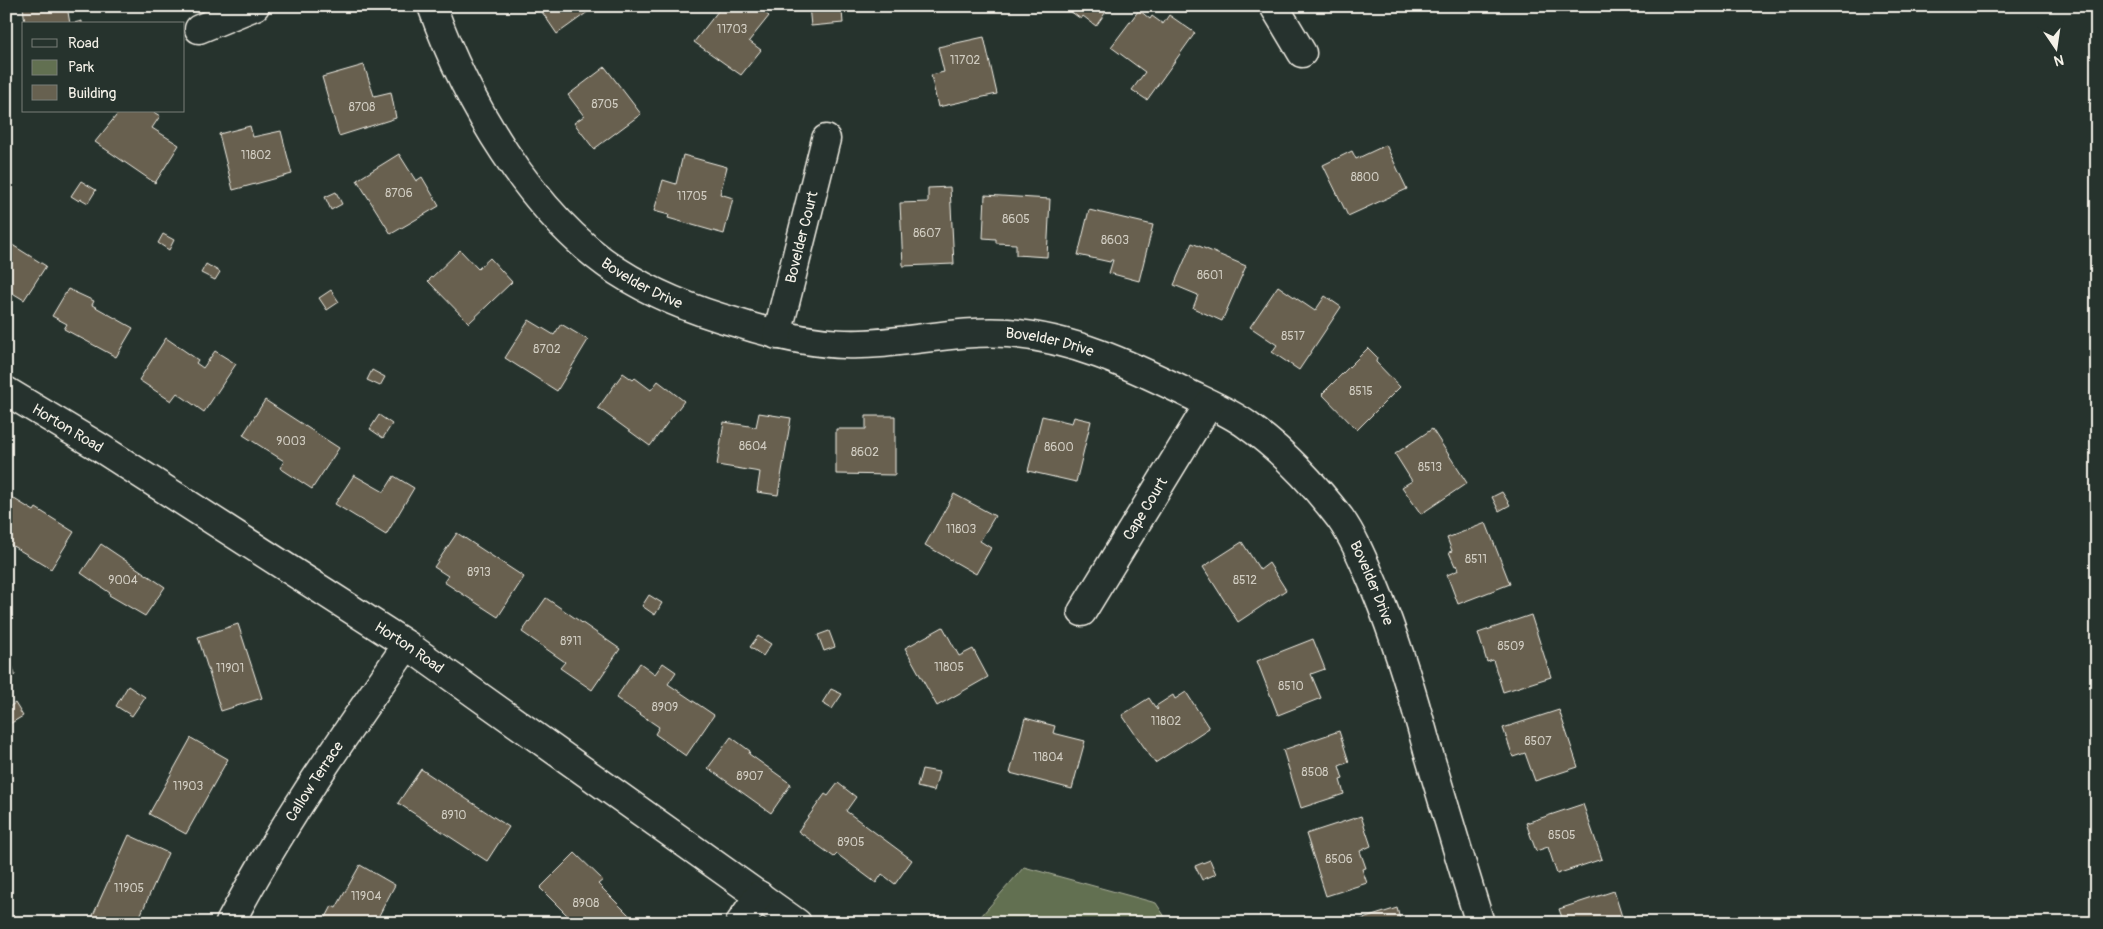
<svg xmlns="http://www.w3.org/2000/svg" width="2103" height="929" font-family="Pangolin,sans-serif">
<rect width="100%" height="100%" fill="#26332d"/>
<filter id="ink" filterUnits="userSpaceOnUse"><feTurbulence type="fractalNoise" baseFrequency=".02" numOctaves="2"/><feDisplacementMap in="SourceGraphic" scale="10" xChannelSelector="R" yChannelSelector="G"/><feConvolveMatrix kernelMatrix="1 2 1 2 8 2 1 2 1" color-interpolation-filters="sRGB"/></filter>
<g filter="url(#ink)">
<path fill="#627051" stroke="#abb09c" d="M1024,867L1156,903L1169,923H975Z"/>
<g fill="#676150" stroke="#f4f1e8">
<path d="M23,6H67L70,24L82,21V24H25Z"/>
<path d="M538,6H596L557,34Z"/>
<path d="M722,6H757L769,16L749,41L761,50L741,75L694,42Z"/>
<path d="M809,6H873L851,8L852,10L842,11L843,23L811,26Z"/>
<path d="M1063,6H1110L1096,26L1083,16L1081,19Z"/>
<path d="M1139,10L1150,19L1152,16L1163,24L1169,15L1195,33L1147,100L1132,90L1145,72L1111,47Z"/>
<path d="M984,37L997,94L938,107L931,75L944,72L938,47Z"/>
<path d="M364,65L374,96L391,92L396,118L339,136L322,77Z"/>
<path d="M605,67L641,114L594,149L574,123L584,116L568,95Z"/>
<path d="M120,111H152L160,116L152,128L179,145L155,183L95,142Z"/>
<path d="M250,126L253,137L281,131L292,174L233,190L219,134Z"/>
<path d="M1386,145L1407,189L1348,216L1323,165L1352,151L1356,159Z"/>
<path d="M399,154L416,181L422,177L439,206L391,234L357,180Z"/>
<path d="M683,155L727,167L720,194L733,198L724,234L668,218L669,215L654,211L663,180L676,184Z"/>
<path d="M81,181L96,190L88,203L81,199L79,201L71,196Z"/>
<path d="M950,187L954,264L903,266L900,203L928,202V188Z"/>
<path d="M336,192L342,204L331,210L325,197Z"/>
<path d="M985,195L1050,199L1047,257L1016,255V244L996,243V239L983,238Z"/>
<path d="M1089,210L1153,225L1139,281L1109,273L1113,260H1111L1110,262L1078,255Z"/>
<path d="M163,234L174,240L169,250L158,243Z"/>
<path d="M6,241L46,266L24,300L6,289Z"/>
<path d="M1192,243L1246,266L1222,321L1193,308L1198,295L1174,285Z"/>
<path d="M460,250L478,269L490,258L512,282L469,323L428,281Z"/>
<path d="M206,264L220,272L215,280L201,273Z"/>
<path d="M1278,286L1315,311L1325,296L1341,307L1299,370L1272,352L1277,345L1250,327Z"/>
<path d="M68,289L94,301L92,305L133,328L116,357L64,329L67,324L52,316Z"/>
<path d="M331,290L339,302L327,310L319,298Z"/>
<path d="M529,320L554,335L561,324L588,340L557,391L505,358Z"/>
<path d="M166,338L198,360L196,363L203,368L215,351L236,364L204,412L177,393L171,401L139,380Z"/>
<path d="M1368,348L1377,357L1376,362L1400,387L1357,430L1322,394Z"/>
<path d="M372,370L385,377L380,386L367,380Z"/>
<path d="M623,373L633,380L635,378L651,390L658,381L684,401L650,446L598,408Z"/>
<path d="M265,400L339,448L312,489L280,468L284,461L243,435Z"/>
<path d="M759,413L791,418L778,495L757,492L760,472L717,465L724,422L756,427Z"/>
<path d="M379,415L392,424L383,438L370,429Z"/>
<path d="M866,416H895V475L836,474V429H866Z"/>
<path d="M1042,416L1072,423L1074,417L1091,421L1076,482L1028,471Z"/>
<path d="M1432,429L1467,483L1421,514L1402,487L1412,481L1395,454Z"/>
<path d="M354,475L384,492L394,476L414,488L386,535L335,504Z"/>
<path d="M1502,492L1510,505L1499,511L1492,497Z"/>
<path d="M6,494L34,511L36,508L74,532L51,569L6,542Z"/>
<path d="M954,494L995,516L980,541L991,548L976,574L925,545Z"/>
<path d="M1486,523L1510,584L1458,604L1447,575L1459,570L1457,565L1455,566L1449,552L1452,551L1447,538Z"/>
<path d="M457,533L524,577L498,617L444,582L448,576L434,567Z"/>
<path d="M1242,542L1260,570L1269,563L1286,590L1238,622L1203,567Z"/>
<path d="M101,544L165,587L145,616L109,595L110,593L81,573Z"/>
<path d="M649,595L662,603L655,615L642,606Z"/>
<path d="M546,598L620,649L592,690L560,668L565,662L522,632Z"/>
<path d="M1531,615L1551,677L1503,692L1493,660L1487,662L1478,633Z"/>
<path d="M238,624L262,698L221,711L198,637Z"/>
<path d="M943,627L959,656L973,649L988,677L937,706L905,648Z"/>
<path d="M829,631L835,647L824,651L818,635Z"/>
<path d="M758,636L771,644L763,656L750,647Z"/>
<path d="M1313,639L1325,669L1311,674L1321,698L1278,715L1257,661Z"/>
<path d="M11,661L15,675L6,678V663Z"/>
<path d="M640,663L655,674L663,663L676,672L668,684L714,715L686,756L655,734L659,727L616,698Z"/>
<path d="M128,686L145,697L132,716L116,706Z"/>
<path d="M831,689L842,694L832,709L822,703Z"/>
<path d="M1186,692L1209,728L1155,763L1122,715L1149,698L1157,710L1158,709L1156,706L1173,695L1175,699Z"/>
<path d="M15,703L23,716L8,725L6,722V709Z"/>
<path d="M1559,710L1578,767L1535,781L1525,753L1513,757L1503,728Z"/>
<path d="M1025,718L1055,726L1053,733L1085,741L1072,789L1010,773Z"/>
<path d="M1339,731L1349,762L1339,766L1343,779L1340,780L1344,794L1301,808L1283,750Z"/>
<path d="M731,737L750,751L749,754L791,784L771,813L708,768Z"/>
<path d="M191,738L228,759L186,834L149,814Z"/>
<path d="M421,769L509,827L487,861L398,803Z"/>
<path d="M922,769L939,772L934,791L917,787Z"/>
<path d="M838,783L856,797L846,811L912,860L895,884L882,874L876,883L837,854L834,857L798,831L825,794L828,796Z"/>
<path d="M1583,804L1602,859L1557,874L1548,847L1536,851L1526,823Z"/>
<path d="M1361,816L1371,846L1360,851L1366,868L1362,869L1367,883L1326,896L1306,834Z"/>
<path d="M129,835L168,853L137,923H92L90,922Z"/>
<path d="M575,853L603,880L598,884L633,919L629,923H575L540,888Z"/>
<path d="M1210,860L1216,874L1202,880L1195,866Z"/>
<path d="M360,865L395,885L375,923H323L332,906L336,908Z"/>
<path d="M1614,891L1624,923H1564L1559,909Z"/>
<path d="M1397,908L1401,923H1350Z"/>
</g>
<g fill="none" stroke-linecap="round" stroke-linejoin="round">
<g stroke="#f4f1e8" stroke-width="31">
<g id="minor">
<path id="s1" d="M432,6C466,101 531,214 617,271C654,295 695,311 738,323C772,334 809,343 845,344C900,346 954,329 1008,333C1072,338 1128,364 1185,392C1205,402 1228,411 1247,425C1282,450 1314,484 1340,518C1355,539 1365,565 1375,588C1397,641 1413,695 1428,751C1445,808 1462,866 1480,923"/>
<path d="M1274,6L1302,53"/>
<path d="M199,29L255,6"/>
<path id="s2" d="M777,335L826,139"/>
<path id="s3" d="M6,391L99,447L407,645L797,923"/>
<path id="s4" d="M1082,612L1209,404"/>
<path id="s5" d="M230,923C281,825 344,736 407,645"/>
<path d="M740,923L759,895"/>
</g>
</g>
<use href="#minor" stroke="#26332d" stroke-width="28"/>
</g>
</g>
<g text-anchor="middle" stroke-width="5" stroke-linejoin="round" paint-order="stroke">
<g font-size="12" fill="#d1cdc2">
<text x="732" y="33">11703</text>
<text x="965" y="64">11702</text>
<text x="605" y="108">8705</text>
<text x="362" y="111">8708</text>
<text x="256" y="159">11802</text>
<text x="1365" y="181">8800</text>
<text x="399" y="197">8706</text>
<text x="692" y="200">11705</text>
<text x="1016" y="223">8605</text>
<text x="927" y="237">8607</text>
<text x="1115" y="244">8603</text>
<text x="1210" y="279">8601</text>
<text x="1293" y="340">8517</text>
<text x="547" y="353">8702</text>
<text x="1361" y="395">8515</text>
<text x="291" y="445">9003</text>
<text x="753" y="450">8604</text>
<text x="1059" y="451">8600</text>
<text x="865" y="456">8602</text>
<text x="1430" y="471">8513</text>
<text x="961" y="533">11803</text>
<text x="1476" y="563">8511</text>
<text x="479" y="576">8913</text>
<text x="123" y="584">9004</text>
<text x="1245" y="584">8512</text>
<text x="571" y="645">8911</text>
<text x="1511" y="650">8509</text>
<text x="949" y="671">11805</text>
<text x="230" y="672">11901</text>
<text x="1291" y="690">8510</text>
<text x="665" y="711">8909</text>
<text x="1166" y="725">11802</text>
<text x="1538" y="745">8507</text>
<text x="1048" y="761">11804</text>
<text x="1315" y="776">8508</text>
<text x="750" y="780">8907</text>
<text x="188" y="790">11903</text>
<text x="454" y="819">8910</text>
<text x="1562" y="839">8505</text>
<text x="851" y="846">8905</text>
<text x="1339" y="863">8506</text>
<text x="129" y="892">11905</text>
<text x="366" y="900">11904</text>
<text x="586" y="907">8908</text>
</g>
<g font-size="15" fill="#f4f1e8" stroke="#26332d">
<text dy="5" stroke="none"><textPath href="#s2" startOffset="101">Bovelder Court</textPath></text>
<text dy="5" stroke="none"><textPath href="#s1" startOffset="356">Bovelder Drive</textPath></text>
<text dy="5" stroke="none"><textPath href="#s1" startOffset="776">Bovelder Drive</textPath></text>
<text dy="5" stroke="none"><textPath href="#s3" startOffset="72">Horton Road</textPath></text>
<text dy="5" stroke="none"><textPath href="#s4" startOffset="121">Cape Court</textPath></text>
<text dy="5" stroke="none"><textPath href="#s1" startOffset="1196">Bovelder Drive</textPath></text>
<text dy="5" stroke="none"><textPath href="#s3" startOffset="478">Horton Road</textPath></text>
<text dy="5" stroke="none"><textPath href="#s5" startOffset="165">Callow Terrace</textPath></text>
</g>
</g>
<rect width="2103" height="929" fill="none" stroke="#26332d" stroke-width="25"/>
<rect x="12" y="12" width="2078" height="904" fill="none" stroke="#f4f1e8" stroke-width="2" filter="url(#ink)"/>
<rect x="22" y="22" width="162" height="90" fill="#26332d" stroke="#787f78"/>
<rect x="32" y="39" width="25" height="8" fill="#26332d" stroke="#787f78"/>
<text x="68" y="48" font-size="15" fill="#f4f1e8">Road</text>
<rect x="32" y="60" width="25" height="15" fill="#627051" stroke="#787f78"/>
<text x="68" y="72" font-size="15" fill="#f4f1e8">Park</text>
<rect x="32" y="85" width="25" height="15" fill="#676150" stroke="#787f78"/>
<text x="68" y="98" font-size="15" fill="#f4f1e8">Building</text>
<g transform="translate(2056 48) rotate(167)" stroke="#26332d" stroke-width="4" paint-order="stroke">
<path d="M0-4L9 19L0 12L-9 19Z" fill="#f4f1e8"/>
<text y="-8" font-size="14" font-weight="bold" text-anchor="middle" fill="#f4f1e8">N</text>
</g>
</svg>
